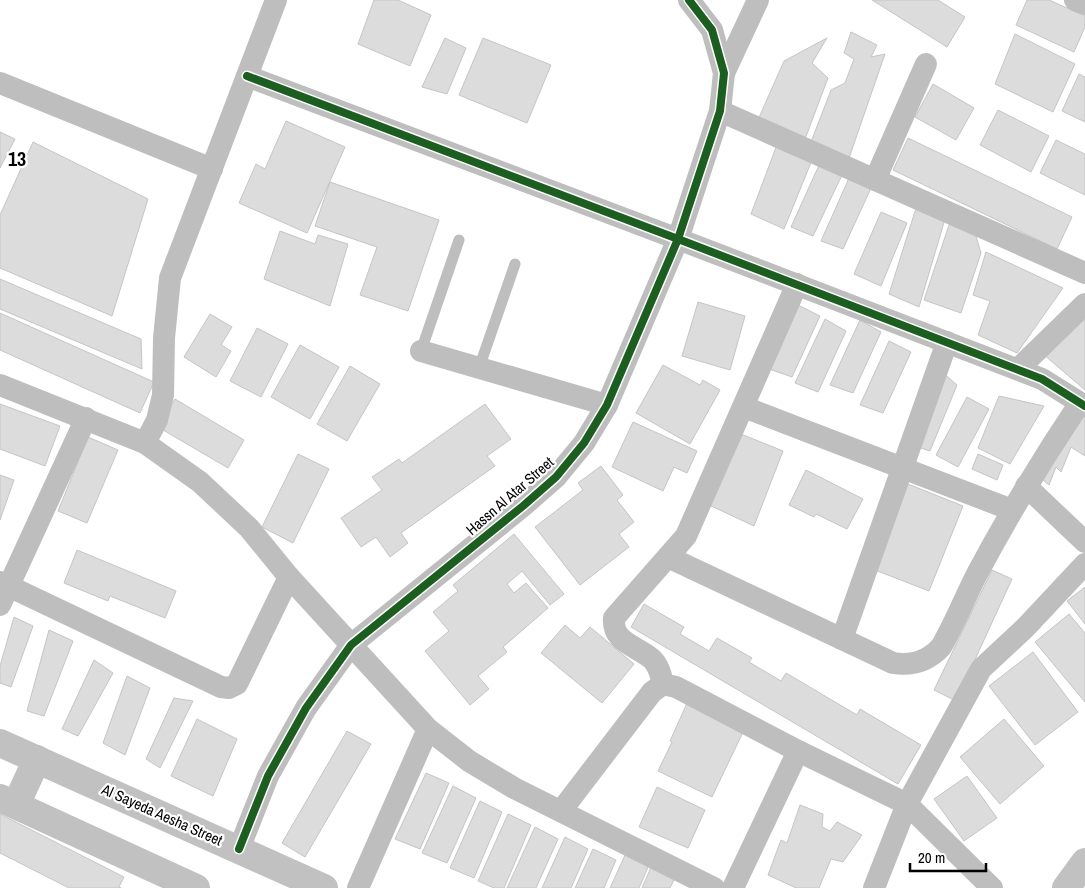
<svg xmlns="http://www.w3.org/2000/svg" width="1085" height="888" font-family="'Archivo Narrow',sans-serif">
<rect width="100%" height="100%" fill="#fff"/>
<g fill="#dcdcdc" stroke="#c5c5c5">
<path d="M374,0H398L431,15L410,66L358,44Z"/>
<path d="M872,0H938L965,17L947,47Z"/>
<path d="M1027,0H1049L1085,16V27L1074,52L1016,25Z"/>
<path d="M851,32L877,45L871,57L885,54L849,158L811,142L831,90L845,83L854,59L844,53Z"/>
<path d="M1015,34L1075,64L1053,112L995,84Z"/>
<path d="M445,38L466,48L447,94L422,87Z"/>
<path d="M483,38L551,65L527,123L459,95Z"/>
<path d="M827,38L812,63L828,78L802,147L757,122L784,61Z"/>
<path d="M1079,74L1085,77V122L1062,111Z"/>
<path d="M933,84L974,108L956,140L915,117Z"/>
<path d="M998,110L1049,136L1031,172L980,145Z"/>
<path d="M286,121L345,147L307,233L239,203L256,164L265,169Z"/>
<path d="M0,132L15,139L0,168Z"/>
<path d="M908,138L1072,217L1057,249L893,170Z"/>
<path d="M1056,140L1085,154V195L1040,173Z"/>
<path d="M33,142L148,199L112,316L0,268V215Z"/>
<path d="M778,142L812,160L784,229L751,214Z"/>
<path d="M820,163L842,175L813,236L791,227Z"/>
<path d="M850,176L872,186L843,249L821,241Z"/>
<path d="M330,182L439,220L408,311L360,295L377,247L315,226Z"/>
<path d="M917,205L945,219L919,307L889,294Z"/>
<path d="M881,212L907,223L881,286L854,274Z"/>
<path d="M950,222L975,233L981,253L961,313L924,300Z"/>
<path d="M280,231L315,244L318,235L348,244L330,306L264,279Z"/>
<path d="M986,252L1063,288L1017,353L978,335L990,301L973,295Z"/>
<path d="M0,279L141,339L142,369L0,309Z"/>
<path d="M698,302L745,316L730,370L682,356Z"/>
<path d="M798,305L820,316L792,377L769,369Z"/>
<path d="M0,313L154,382L140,413L0,350Z"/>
<path d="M210,314L232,327L221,345L231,351L216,377L184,357Z"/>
<path d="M1085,318V390L1043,354Z"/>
<path d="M825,319L846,331L818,392L795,383Z"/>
<path d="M860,320L881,332L853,393L830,385Z"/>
<path d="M257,328L288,344L261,397L230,381Z"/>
<path d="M889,341L911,352L883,413L860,405Z"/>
<path d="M300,345L339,367L310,419L271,397Z"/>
<path d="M663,365L700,385L703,380L720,390L690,444L636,413Z"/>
<path d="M350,366L380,384L347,441L317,424Z"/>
<path d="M942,372L957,385L930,451L911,445Z"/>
<path d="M999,396L1044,406L1010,464L978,448Z"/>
<path d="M967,397L989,409L958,467L936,455Z"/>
<path d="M175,399L244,440L228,468L158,427Z"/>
<path d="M0,404L60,426L45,466L0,449Z"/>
<path d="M485,404L511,439L487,456L495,466L401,533L408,543L390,557L376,537L361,547L341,518L382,490L372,477L399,459L402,463Z"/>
<path d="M1079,414L1085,418V456L1071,447L1061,472L1056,467L1049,485L1038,476Z"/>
<path d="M633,422L697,451L687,473L674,467L663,491L612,467Z"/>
<path d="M741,434L783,451L754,526L709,505Z"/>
<path d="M88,437L118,450L87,523L58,511Z"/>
<path d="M298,454L329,469L293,543L262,527Z"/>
<path d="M978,454L1003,465L997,480L972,469Z"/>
<path d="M601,466L623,495L617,500L634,522L619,534L629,547L580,585L535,527L583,490L578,483Z"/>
<path d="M806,470L863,499L847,529L816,514L814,517L789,505Z"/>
<path d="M0,475L14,480L0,520Z"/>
<path d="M908,484L963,506L929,591L875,570Z"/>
<path d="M514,534L564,594L550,605L522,571L507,584L514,593L526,583L548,608L503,647L507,652L478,676L489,689L470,705L425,651L449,631L433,612L458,591L453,585Z"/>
<path d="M77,550L176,591L165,618L110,596L108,601L64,583Z"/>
<path d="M992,570L1012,579L956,701L934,690Z"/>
<path d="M1085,587V624L1067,601Z"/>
<path d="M644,604L684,627L680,634L709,651L717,638L752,658L749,662L781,681L786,673L857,715L860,709L921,745L898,784L631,627Z"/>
<path d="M1069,614L1085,633V702L1035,642Z"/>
<path d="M14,617L33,626L11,687L0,683V666Z"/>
<path d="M565,625L580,638L590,627L634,664L602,703L541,653Z"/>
<path d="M49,630L73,641L44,716L27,711Z"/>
<path d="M1033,652L1078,712L1035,745L989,686Z"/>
<path d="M94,660L113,673L78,736L62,729Z"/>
<path d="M127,676L150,688L125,755L103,743Z"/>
<path d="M174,698L193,701L160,768L146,759Z"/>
<path d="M688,701L745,728L712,797L658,771L672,742L670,741Z"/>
<path d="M197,719L237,739L213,796L171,776Z"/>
<path d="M1004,719L1044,766L1000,804L960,757Z"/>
<path d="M347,731L371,744L305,857L282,843Z"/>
<path d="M426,773L449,783L420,849L395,839Z"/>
<path d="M967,776L997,818L964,841L934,799Z"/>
<path d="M453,786L476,798L447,863L422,853Z"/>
<path d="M657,787L705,810L688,848L639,827Z"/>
<path d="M480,801L502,812L474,878L450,868Z"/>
<path d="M800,805L823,814L822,827L830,831L837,822L862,835L843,862L831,859L819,888H796L768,875L781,840L787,843Z"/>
<path d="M0,814L124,877L119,887L121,888H69L0,853Z"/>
<path d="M508,814L531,825L504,888H494L478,881Z"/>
<path d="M535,827L558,839L536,888H507Z"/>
<path d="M565,837L588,849L571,888H542Z"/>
<path d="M593,849L616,860L604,888H575Z"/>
<path d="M626,853L649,865L639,888H610Z"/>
<path d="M652,865L676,876L670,888H642Z"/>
</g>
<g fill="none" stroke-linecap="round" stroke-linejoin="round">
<g stroke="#bebebe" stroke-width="11">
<path d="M421,351L459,240"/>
<path d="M479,368L515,264"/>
</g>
<g stroke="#bebebe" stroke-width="22">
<path d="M1075,0L1085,4"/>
<path d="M724,73L758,0"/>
<path d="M247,76L678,239L1042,379L1085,406"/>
<path d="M0,83L212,169"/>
<path d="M720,111L1085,273"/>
<path d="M875,180L926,64"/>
<path d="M421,351L607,405"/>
<path d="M1018,369L1085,304"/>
<path d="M0,385L145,443L200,482L249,528L289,577L428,729L469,761L514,788L714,888"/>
<path d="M744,407L1012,510"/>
<path d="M145,443L157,420L163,395L164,338L170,278L276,0"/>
<path d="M1026,486L1085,542"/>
<path d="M668,557L893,663C912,666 927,662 941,647C955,623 965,597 978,572C1009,514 1043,458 1080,403"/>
<path d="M0,582L221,687L229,688L237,684L289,577"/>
<path d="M0,605L86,418"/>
<path d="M842,639L947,342"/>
<path d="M663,684C661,675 659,666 652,659C636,645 612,643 614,618L686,536L797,284"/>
<path d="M561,811L652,692L663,684L676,687L798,751L907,804L992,888"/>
<path d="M239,849L268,776L306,708L351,645L523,506L556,477L584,443L607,405L678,239L720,111L724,73L712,30L689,0"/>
<path d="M358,888L428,729"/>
<path d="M733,888L798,751"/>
<path d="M874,888L907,804L981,669L1026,627L1085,564"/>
</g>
<g stroke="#c1c1c1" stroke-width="28">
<path d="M0,743L324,888"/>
<path d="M0,798L196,888"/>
<path d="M16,805L37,759"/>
<path d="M1066,888L1085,862"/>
</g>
<g stroke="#fff" stroke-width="11">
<g id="cycleway">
<path d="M247,76L678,239L1042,379L1085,406"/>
<path d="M239,849L268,776L306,708L351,645L523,506L556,477L584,443L607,405L678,239L720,111L724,73L712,30L689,0"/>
</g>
</g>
<use href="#cycleway" stroke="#1b5e20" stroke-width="8"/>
</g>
<g text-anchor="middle" stroke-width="4.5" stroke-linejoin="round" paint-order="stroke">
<g font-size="15" fill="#000" stroke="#fff">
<text transform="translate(510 496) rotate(-41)" y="5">Hassn Al Atar Street</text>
<text transform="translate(162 815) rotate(24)" y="5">Al Sayeda Aesha Street</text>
</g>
<g font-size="20" font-weight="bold" fill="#000" stroke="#fff">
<text x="17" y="166">13</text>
</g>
</g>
<path d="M910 863v8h76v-8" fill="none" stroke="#000000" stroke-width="2.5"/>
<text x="918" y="863" font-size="15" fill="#000000" stroke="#ffffff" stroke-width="4" paint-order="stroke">20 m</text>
</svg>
